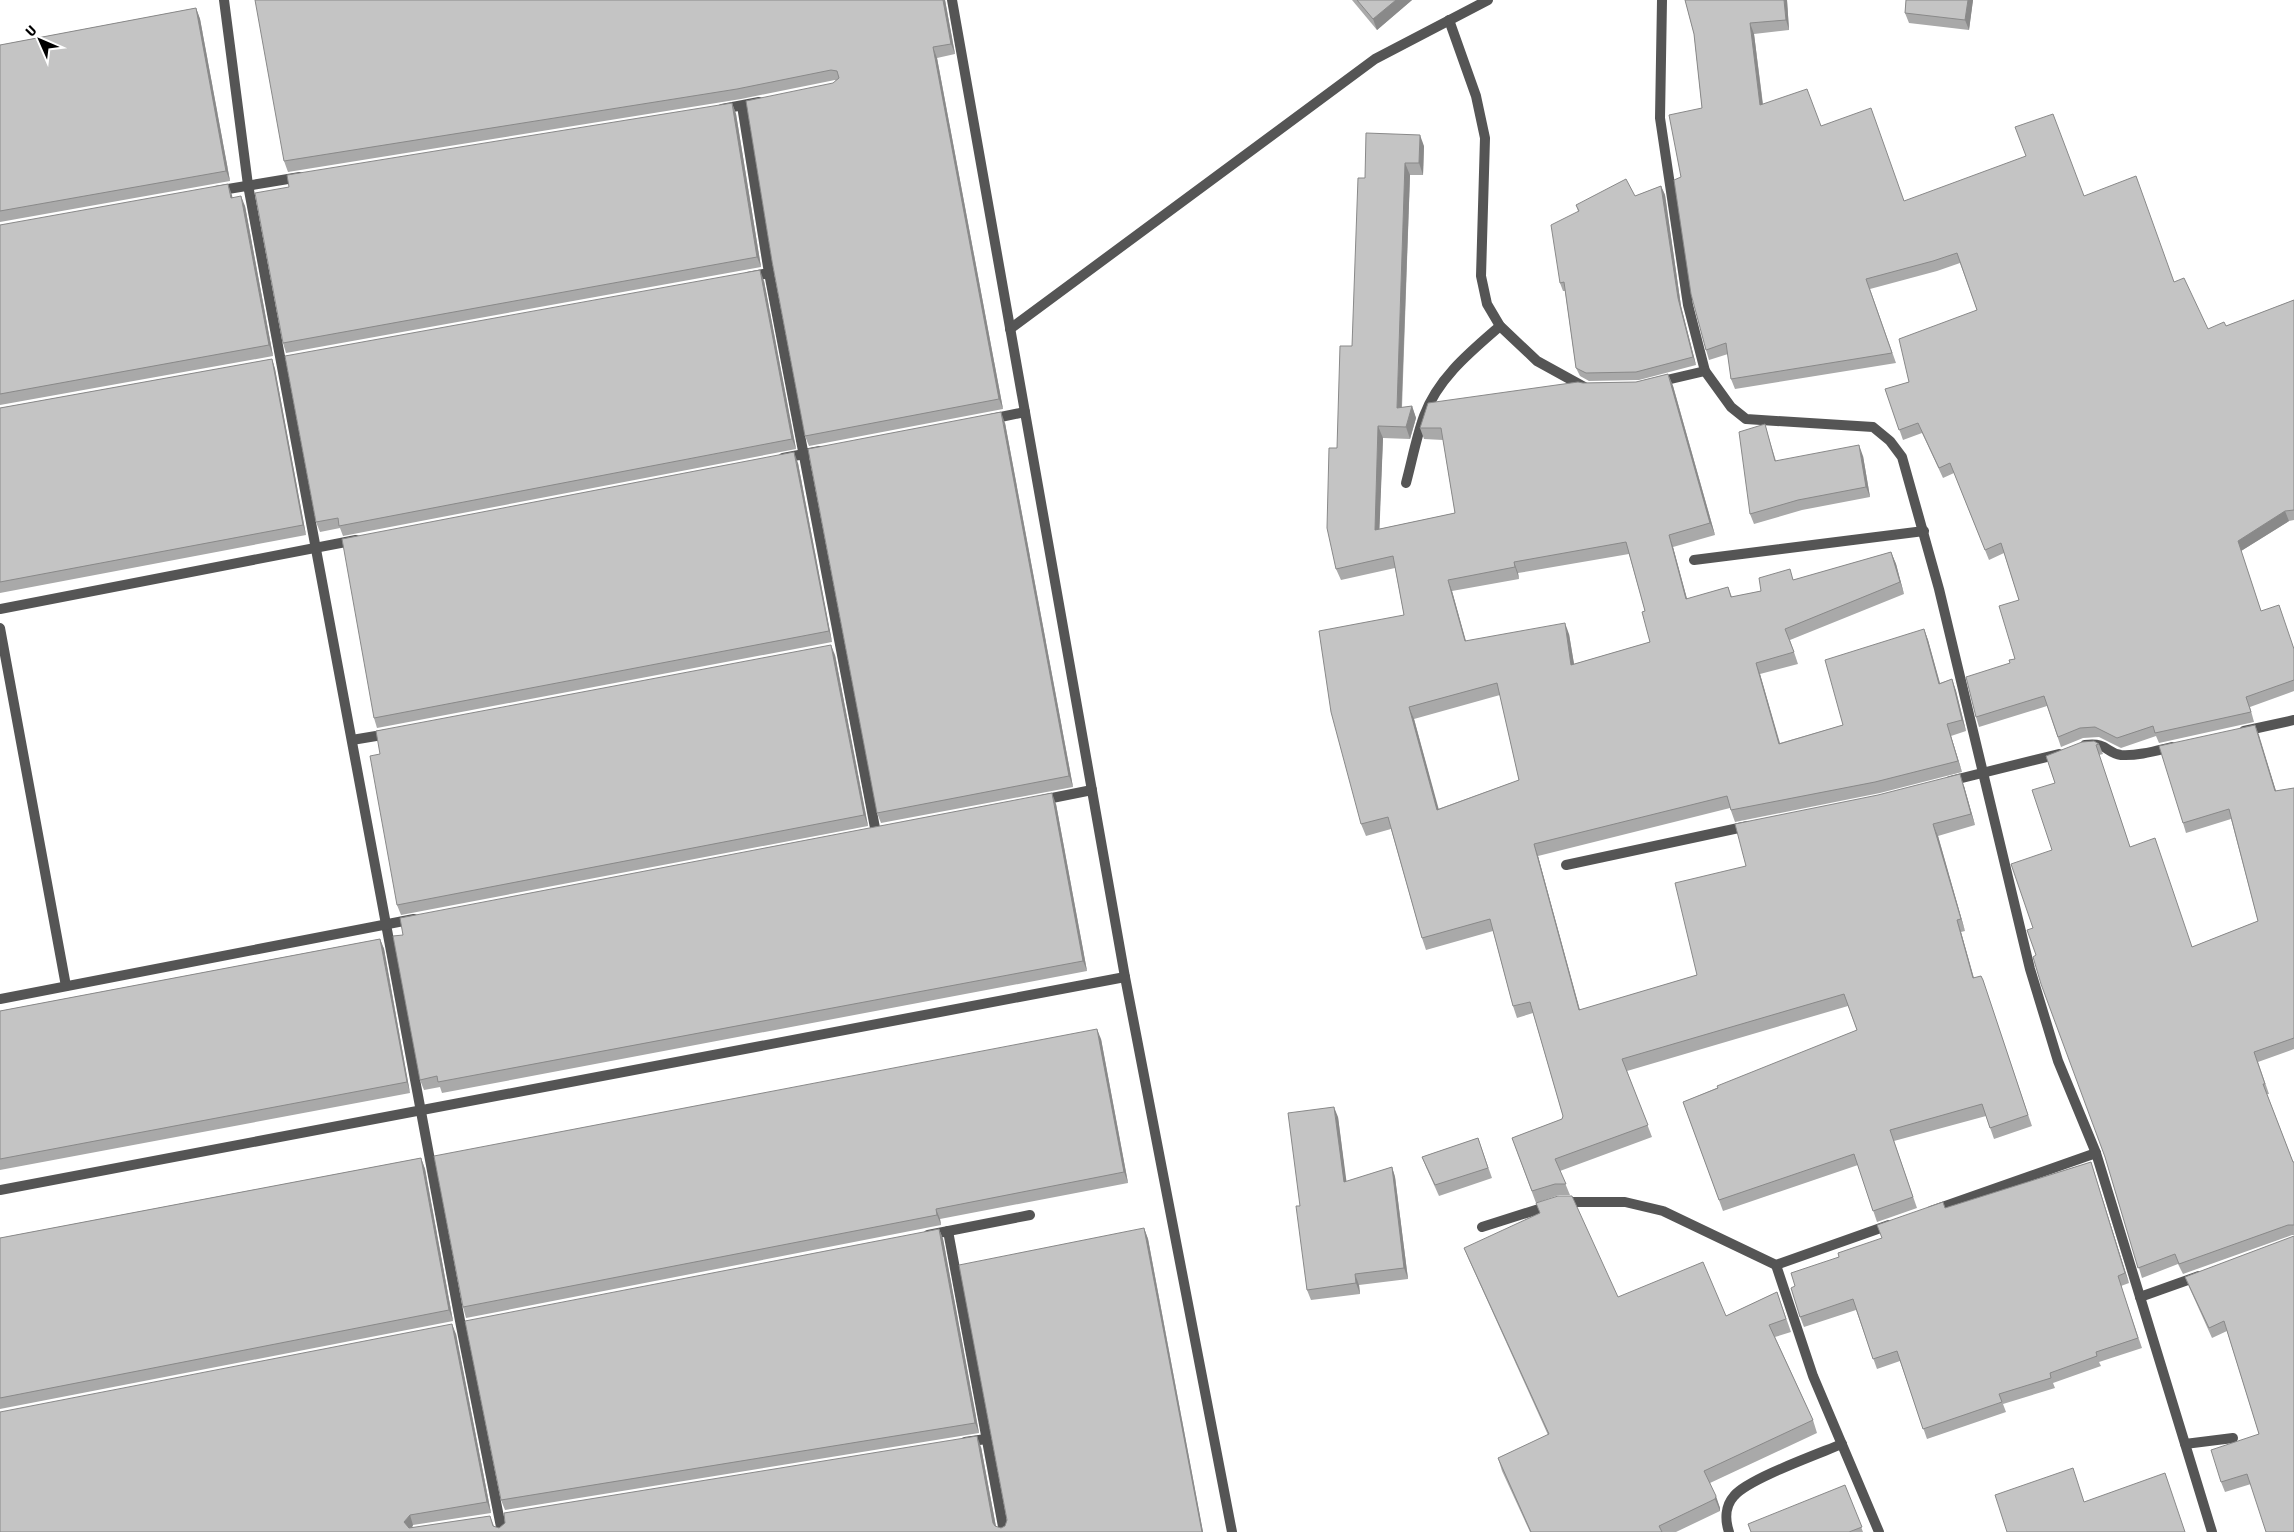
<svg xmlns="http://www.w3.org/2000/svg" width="2294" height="1532" font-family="'Fira Sans Condensed',sans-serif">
<rect width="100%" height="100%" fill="#fff"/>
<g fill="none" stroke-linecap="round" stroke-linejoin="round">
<g stroke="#555" stroke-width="10">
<path d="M224,0L248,185L461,1326L502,1532"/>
<path d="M952,0L1125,977L1232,1532"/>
<path d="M1662,0L1660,118L1688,305L1705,371L1731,407L1746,419L1873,427L1890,441L1902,457L1939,589L2030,969L2058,1061L2096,1153L2212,1532"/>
<path d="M1449,20L1476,96L1485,138L1481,276L1487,304L1500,326L1537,361L1586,388"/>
<path d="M742,106L769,273L876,833"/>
<path d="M722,109L759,102"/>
<path d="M216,191L300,177"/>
<path d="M748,277L769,273"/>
<path d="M1010,329L1375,59L1488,0"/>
<path d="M1658,382L1705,371"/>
<path d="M991,419L1025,412"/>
<path d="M783,458L820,451"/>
<path d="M1406,483C1412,461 1416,438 1424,416C1438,378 1470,352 1500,326"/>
<path d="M1694,560L1924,531"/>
<path d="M0,609L356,540"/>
<path d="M0,628L66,986"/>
<path d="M2244,731L2294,720"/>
<path d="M352,740L388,734"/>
<path d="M2085,745C2108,742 2106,753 2121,755C2138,756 2155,751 2172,747"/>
<path d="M1950,781L2059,754"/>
<path d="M1042,800L1092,790"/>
<path d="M1566,865L1748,826"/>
<path d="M0,999L414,919"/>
<path d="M0,1190L1125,977"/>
<path d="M1931,1211L2096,1153"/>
<path d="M1482,1227L1561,1202H1625L1663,1211L1776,1265L1889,1225"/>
<path d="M948,1231L1004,1532"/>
<path d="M928,1235L1030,1215"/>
<path d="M1776,1265L1813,1376L1879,1532"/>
<path d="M2140,1297L2199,1276"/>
<path d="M965,1442L986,1439"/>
<path d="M2185,1444L2233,1438"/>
<path d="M1729,1532C1725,1520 1725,1506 1734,1496C1748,1479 1818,1454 1842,1444"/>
</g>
</g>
<g fill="#a9a9a9" fill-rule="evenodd">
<path d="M945,0L955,54L937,58L1003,409L809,446L805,436L833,83L836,81L835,80L741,99L288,172L284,161Z"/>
<path d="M1352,0H1412L1377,30Z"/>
<path d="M1685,0H1787L1789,30L1754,34L1763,104L1821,126L1904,201L2084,196L2174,282L2208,329L2226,326L2294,300V520L2289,521L2241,551L2261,611L2294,648V691L2250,707L2254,722L2159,743L2156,736L2121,748L2099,737L2083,738L2061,747L2047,706L1979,727L1976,717L2010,663L2015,659L2019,600L2004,553L1989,560L1954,473L1943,478L1922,433L1903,440L1885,389L1909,382L1977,310L1960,263L1937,271L1870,289L1896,363L1735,389L1731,379L1728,354L1709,360L1706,350L1681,177L1702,108L1694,34Z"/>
<path d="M1906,0H1973L1969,30L1909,23L1905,13Z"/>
<path d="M196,8L200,19L230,181L0,222V45Z"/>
<path d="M732,103L736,114L761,267L286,353L283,343Z"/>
<path d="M1424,146L1423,175H1410L1402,408L1412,406L1416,418L1410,439L1383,438L1379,529L1455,513L1443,440L1424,439L1420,428L1583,383L1636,382L1668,374L1673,386L1715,535L1673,547L1687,599L1728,587L1732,597L1761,591L1794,580L1891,552L1896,564L1904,594L1790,640L1798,664L1760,674L1780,743L1843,725L1924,629L1928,640L1940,683L1952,679L1956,691L1966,731L1951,736L1962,772L1880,793L1735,822L1730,808L1538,856L1580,1010L1697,975L1746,866L1964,786L1975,825L1938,836L1965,931L1961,932L1974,978L1981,976L2032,1126L1994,1139L1986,1116L1894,1141L1917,1208L1877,1222L1858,1165L1723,1211L1683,1102L1857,1030L1848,1006L1627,1071L1652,1137L1560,1171L1570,1195H1559L1536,1203L1512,1138L1562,1119L1563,1116L1533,1013L1517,1018L1513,1006L1493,931L1426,950L1422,938L1391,829L1366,836L1361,824L1404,615L1395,568L1341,580L1336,569L1337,448L1352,346L1365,178ZM1629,554L1645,611L1650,642L1574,664L1569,634L1466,641L1452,591L1519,579L1518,573ZM1500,695L1519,780L1438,809L1414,719Z"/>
<path d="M1661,186L1665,195L1681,306L1696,365L1639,380L1589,381L1580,376L1576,368L1565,291H1563L1560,283L1578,211L1576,205L1635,196Z"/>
<path d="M232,195V197L245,206L273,356L0,405V225Z"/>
<path d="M764,281L796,449L343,536L340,528L320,532L316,522Z"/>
<path d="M272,359L275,369L306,535L0,593V408Z"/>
<path d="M1005,423L1073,787L881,823L877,813Z"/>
<path d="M1765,424L1768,435L1776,461L1863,456L1870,497L1802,510L1754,524L1750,514Z"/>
<path d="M798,463L832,642L377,728L374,718Z"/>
<path d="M835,655L868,826L401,915L397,905Z"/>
<path d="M2255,725L2276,791L2294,788V1049L2258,1062L2269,1094H2267L2293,1162H2294V1235H2292L2183,1274L2178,1264L2142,1278L2105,1157L2036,955L2033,928L2052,850L2055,783L2046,756L2099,744L2103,754L2099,755L2130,847L2192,947L2258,921L2231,819L2186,833L2183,823Z"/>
<path d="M1056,804L1087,971L442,1093L440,1087L424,1090L420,1080Z"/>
<path d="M380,939L384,949L410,1093L0,1170V1011Z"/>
<path d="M1101,1039L1128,1183L940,1219L941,1225L466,1318L463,1307Z"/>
<path d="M1338,1117L1346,1182L1392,1167L1395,1177L1408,1279L1359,1285L1360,1294L1311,1300L1307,1290L1300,1206Z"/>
<path d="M1478,1138L1492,1178L1439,1196L1426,1167L1422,1157Z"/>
<path d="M421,1158L425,1169L453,1321L0,1409V1238Z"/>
<path d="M2091,1162L2129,1283L2121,1286L2142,1348L2099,1362L2101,1366L2053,1383L2055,1388L2003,1404L2006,1412L1927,1439L1900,1361L1877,1369L1856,1310L1804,1327L1800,1317L1795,1286L1839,1257L1882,1238L1945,1208Z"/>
<path d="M1144,1228L1148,1239L1203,1532H0L456,1334L491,1513L413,1525L412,1528L490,1516L494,1526L499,1528L981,1447L996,1527L1001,1528L1005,1526Z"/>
<path d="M939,1229L943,1239L979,1433L505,1510L501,1500Z"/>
<path d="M2293,1237L2251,1484L2225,1492L2221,1482L2259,1434L2227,1331L2212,1338L2189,1287L2185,1277Z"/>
<path d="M1464,1248L1618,1297L1726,1316L1777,1292L1791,1332L1775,1337L1813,1420L1817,1433L1710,1483L1720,1508V1511L1676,1532H1530L1502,1471L1498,1458L1548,1435L1469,1260Z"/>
<path d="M1845,1485L1863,1532H1751Z"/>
</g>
<g fill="#898989">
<path d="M943,0H945L955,54L951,44Z"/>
<path d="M1396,0H1412L1377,30L1373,19Z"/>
<path d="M1784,0H1787L1789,30L1786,20Z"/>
<path d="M1968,0H1973L1969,30L1965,20Z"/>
<path d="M196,8L200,19L230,181L226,171Z"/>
<path d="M1750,23L1754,34L1764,115L1760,105Z"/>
<path d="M933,47L937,58L1003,409L999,399Z"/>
<path d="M732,103L736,114L761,267L757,257Z"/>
<path d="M1420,135L1424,146L1423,175L1419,163Z"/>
<path d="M1405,163L1410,175L1401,420L1397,408Z"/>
<path d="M228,184L232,195L234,208L231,198Z"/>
<path d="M1661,186L1665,195L1681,306L1696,365L1693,357L1678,298Z"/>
<path d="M241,196L245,206L273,356L269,345Z"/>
<path d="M760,270L764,281L796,449L792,439Z"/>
<path d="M272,359L275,369L306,535L303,525Z"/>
<path d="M1668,374L1673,386L1715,535L1710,523Z"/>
<path d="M1412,406L1416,418L1410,439L1406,427Z"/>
<path d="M1001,412L1005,423L1073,787L1069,776Z"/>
<path d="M1378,426L1383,438L1379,542L1375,530Z"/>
<path d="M1859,445L1863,456L1870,497L1866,487Z"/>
<path d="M794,452L798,463L832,642L829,631Z"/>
<path d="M2285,511L2289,521L2241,551L2238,541Z"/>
<path d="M1669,535L1673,547L1690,610L1686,599Z"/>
<path d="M1891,552L1896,564L1904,594L1900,582Z"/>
<path d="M1514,562L1518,573L1519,579L1515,567Z"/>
<path d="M1448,580L1452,591L1469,653L1465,641Z"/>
<path d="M1565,623L1569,634L1576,676L1571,665Z"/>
<path d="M1924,629L1928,640L1943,695L1939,684Z"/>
<path d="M831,645L835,655L868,826L864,815Z"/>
<path d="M1756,663L1760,674L1783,755L1779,744Z"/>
<path d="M1952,679L1956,691L1966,731L1962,720Z"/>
<path d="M1409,707L1414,719L1442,821L1437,810Z"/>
<path d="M1947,724L1951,736L1962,772L1958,761Z"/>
<path d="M2255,725L2259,735L2279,801L2275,791Z"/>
<path d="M1960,774L1964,786L1975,825L1971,814Z"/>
<path d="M1052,793L1056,804L1087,971L1083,961Z"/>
<path d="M1933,824L1938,836L1965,931L1961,919Z"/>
<path d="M1534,844L1538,856L1583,1022L1579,1010Z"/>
<path d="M1957,920L1961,932L1977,990L1973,978Z"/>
<path d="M380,939L384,949L410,1093L407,1082Z"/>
<path d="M1097,1029L1101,1039L1128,1183L1124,1172Z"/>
<path d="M1334,1107L1338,1117L1348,1193L1344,1182Z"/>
<path d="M421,1158L425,1169L453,1321L449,1310Z"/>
<path d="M2091,1162L2094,1172L2129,1283L2125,1273Z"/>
<path d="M1392,1167L1395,1177L1408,1279L1404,1268Z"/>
<path d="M936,1209L940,1219L941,1225L937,1215Z"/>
<path d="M1144,1228L1148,1239L1203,1532H1202Z"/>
<path d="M939,1229L943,1239L979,1433L975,1423Z"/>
<path d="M1355,1274L1359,1285L1360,1294L1356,1283Z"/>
<path d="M452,1324L456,1334L491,1513L487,1502Z"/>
<path d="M977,1436L981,1447L997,1532L993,1523Z"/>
<path d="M1716,1496L1720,1508V1511L1715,1499Z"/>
<path d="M410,1515L413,1525L409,1532L404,1522Z"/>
</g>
<g fill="#c4c4c4" stroke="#898989" fill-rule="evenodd">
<path d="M255,0H943L951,44L933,47L999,399L805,436L772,261L746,101L833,83L839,78L837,71L831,70L737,89L284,161Z"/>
<path d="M1357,0H1396L1373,19Z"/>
<path d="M1685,0H1784L1786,20L1750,23L1760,105L1807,89L1821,126L1871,108L1904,201L2026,156L2015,127L2053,114L2084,196L2136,176L2174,282L2184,278L2208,329L2224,322L2226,326L2294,300V510L2285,511L2238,541L2261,611L2279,605L2294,649V680L2246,697L2251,712L2155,733L2153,726L2117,738L2095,727L2080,728L2058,737L2044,696L1976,717L1966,677L2010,663L2009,660L2015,659L1999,606L2019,600L2001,543L1985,550L1950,463L1939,468L1918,423L1899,430L1885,389L1909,382L1899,339L1977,310L1957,253L1933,261L1866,279L1892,353L1731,379L1726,343L1706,350L1691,294L1674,180L1681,177L1669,115L1702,108L1694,34Z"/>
<path d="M1906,0H1968L1965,20L1905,13Z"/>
<path d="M196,8L226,171L0,211V45Z"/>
<path d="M732,103L757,257L283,343L255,193L289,187L287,175Z"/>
<path d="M1366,133L1420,135L1419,163H1405L1397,408L1412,406L1406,427L1378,426L1375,530L1455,513L1441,428H1420L1428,403L1578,382L1583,383L1636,382L1668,374L1710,523L1669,535L1686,599L1728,587L1731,597L1761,591L1759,578L1790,569L1793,580L1891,552L1900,582L1785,629L1794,652L1756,663L1779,744L1843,725L1825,660L1924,629L1939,684L1952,679L1962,720L1947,724L1958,761L1875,782L1731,810L1727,796L1534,844L1579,1010L1697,975L1675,883L1746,866L1735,824L1878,795L1960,774L1971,814L1933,824L1961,919L1957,920L1973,978L1981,976L1983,980L2028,1115L1990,1128L1982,1104L1890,1130L1913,1197L1873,1211L1854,1154L1719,1200L1683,1102L1718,1088L1717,1086L1857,1030L1844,994L1622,1059L1648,1125L1555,1159L1566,1184H1555L1532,1191L1512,1138L1562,1119L1563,1116L1530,1002L1513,1006L1490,919L1422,938L1388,817L1361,824L1331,712L1319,631L1404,615L1393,556L1336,569L1327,528L1329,448H1337L1340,346H1352L1358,178H1365ZM1626,542L1645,611L1642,612L1650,642L1571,665L1565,623L1465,641L1448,580L1515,567L1514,562ZM1497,683L1519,780L1437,810L1409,707Z"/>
<path d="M1626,179L1635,196L1661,186L1678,298L1693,357L1636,372L1586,373L1576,368L1564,282L1560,283L1551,225L1579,211L1576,205Z"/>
<path d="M228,184L231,198L241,196L269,345L0,394V225Z"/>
<path d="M760,270L792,439L339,526L338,518L316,522L285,356Z"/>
<path d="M272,359L303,525L0,582V408Z"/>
<path d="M1001,412L1069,776L877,813L808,449Z"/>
<path d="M1765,424L1775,461L1859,445L1866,487L1798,500L1750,514L1739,432Z"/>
<path d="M794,452L829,631L374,718L342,539Z"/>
<path d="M831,645L864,815L397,905L370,756L380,754L376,731Z"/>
<path d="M2255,725L2275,791L2294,788V1038L2254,1052L2265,1084H2263L2293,1162H2294V1225H2288L2179,1264L2175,1254L2138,1268L2105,1157L2041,984L2033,957L2036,955L2027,930L2033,928L2011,864L2052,850L2032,790L2055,783L2046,756L2082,742L2094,741L2099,744L2096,745L2130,847L2155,838L2192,947L2258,921L2229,809L2183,823L2159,746Z"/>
<path d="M1052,793L1083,961L438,1082L437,1076L420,1080L393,936L403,935L400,918Z"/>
<path d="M380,939L407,1082L0,1159V1011Z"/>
<path d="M1097,1029L1124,1172L936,1209L937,1215L463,1307L434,1156Z"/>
<path d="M1334,1107L1344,1182L1392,1167L1404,1268L1355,1274L1356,1283L1307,1290L1296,1206H1300L1288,1113Z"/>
<path d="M1478,1138L1488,1168L1435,1185L1422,1157Z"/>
<path d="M421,1158L449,1310L0,1398V1238Z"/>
<path d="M2091,1162L2125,1273L2118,1276L2138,1338L2096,1352L2097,1356L2050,1373L2051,1378L1999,1394L2002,1402L1923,1429L1897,1351L1873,1359L1853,1299L1800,1317L1791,1288L1795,1286L1791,1273L1839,1257L1838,1253L1882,1238L1877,1225L1943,1202L1945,1208Z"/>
<path d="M1558,1196H1572L1618,1297L1703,1262L1726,1316L1777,1292L1786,1319L1769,1325L1813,1420L1704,1471L1716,1496L1715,1499L1659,1526L1662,1532H1531L1498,1458L1549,1434L1464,1248L1540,1213L1536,1203Z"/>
<path d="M1144,1228L1202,1532H0V1412L452,1324L487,1502L410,1515L404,1522L409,1528L490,1516L493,1526L499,1528L505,1523L504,1513L977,1436L993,1523L995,1526L1001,1528L1005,1526L1007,1520L959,1265Z"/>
<path d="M939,1229L975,1423L501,1500L465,1321Z"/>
<path d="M2294,1236V1532H2266L2247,1474L2221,1482L2211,1450L2259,1434L2224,1321L2209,1328L2185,1277Z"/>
<path d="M2073,1468L2084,1502L2165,1473L2185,1532H2007L1995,1495Z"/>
<path d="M1845,1485L1862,1527L1849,1532H1751L1748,1524Z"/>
</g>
<g transform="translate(40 40) rotate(315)" stroke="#ffffff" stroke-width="4" paint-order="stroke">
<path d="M0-4L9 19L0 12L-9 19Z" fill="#000000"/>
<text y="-8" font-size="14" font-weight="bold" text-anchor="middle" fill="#000000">U</text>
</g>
</svg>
